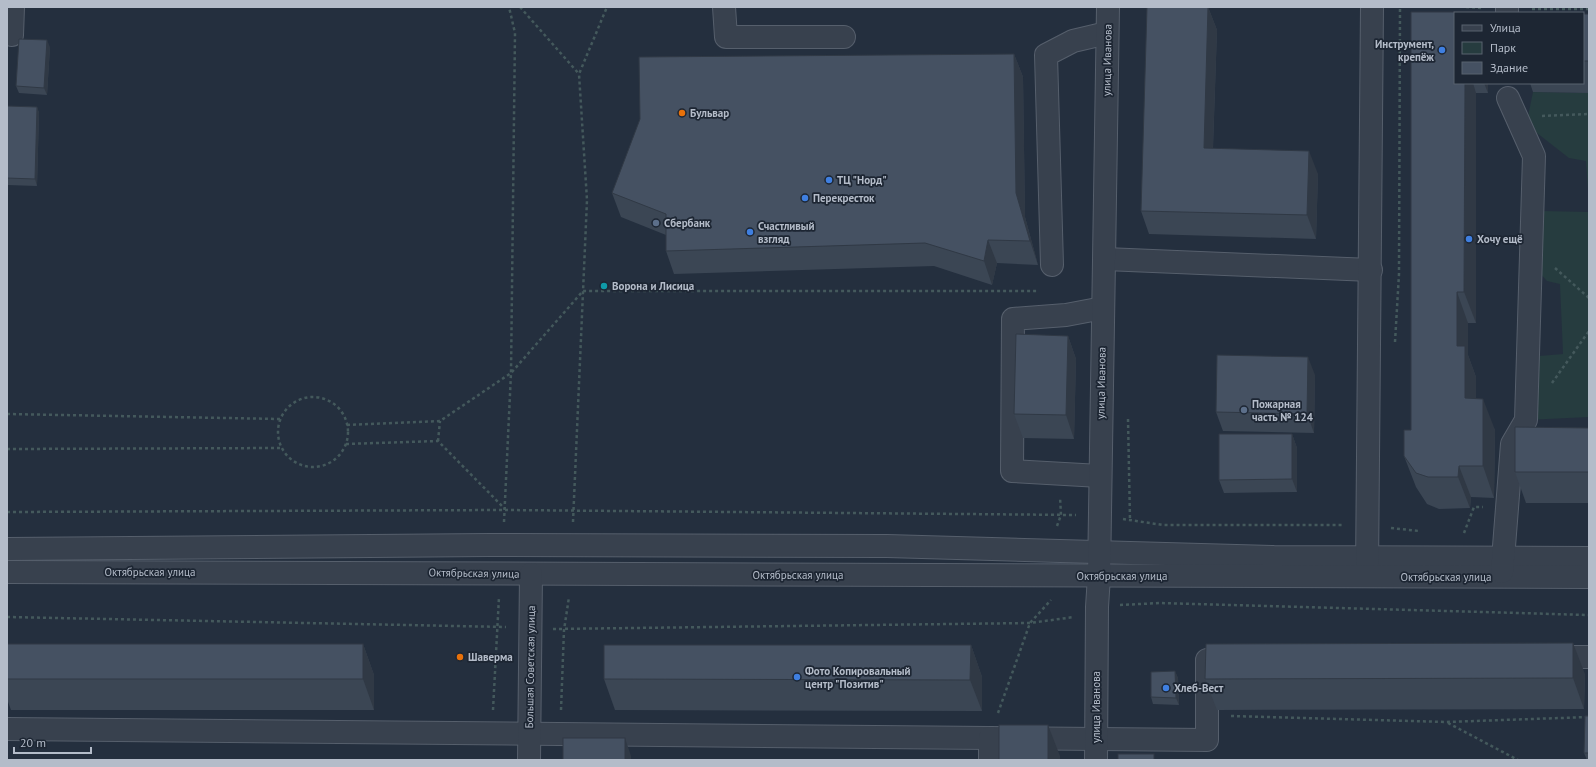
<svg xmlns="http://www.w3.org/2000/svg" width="1596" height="767" font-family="'PT Sans',sans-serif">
<rect width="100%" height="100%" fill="#242f3e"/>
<g fill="#263c3f">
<path d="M1533,92L1589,93V204L1586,161L1569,158L1528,126V116Z"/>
<path d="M1542,211L1589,212V417L1526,420L1527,357L1563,354L1560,284L1547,281L1538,271Z"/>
</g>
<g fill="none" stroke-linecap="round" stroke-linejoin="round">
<g stroke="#565f6c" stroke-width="24">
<g id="minor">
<path d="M724,7L726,37H844"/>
<path d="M1507,13V7"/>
<path d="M12,35L13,7"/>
<path d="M1105,259L1371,270"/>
<path d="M1052,265L1046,55L1073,41L1107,33"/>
<path d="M1100,476L1012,471L1013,319L1066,315L1103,308"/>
<path d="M7,549L488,545L887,546L1274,557L1589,558"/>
<path d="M1367,571L1372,7"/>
<path d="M7,572L1589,577"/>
<path d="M1502,572L1512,444L1526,420L1534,156L1508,98"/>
<path d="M1548,657H1589"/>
<path d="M7,729L1207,740V660H1214"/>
<path d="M529,760L531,574"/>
<path d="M990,760V738"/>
<path d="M1096,760L1097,607L1099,576L1108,7"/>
</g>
</g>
<g stroke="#44595c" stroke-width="2.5" stroke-dasharray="3 3" stroke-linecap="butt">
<path d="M520,7L579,74"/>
<path d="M1466,7L1483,8"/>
<path d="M1532,9H1589"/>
<path d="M1542,116L1589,114"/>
<path d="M1555,268L1589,298"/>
<path d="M1395,342L1399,274L1400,7"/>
<path d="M1552,383L1589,331"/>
<circle cx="313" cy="432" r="35"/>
<path d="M7,414L280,419"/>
<path d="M1128,419L1130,520"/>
<path d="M347,425L440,421L511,373L583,291H1037"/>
<path d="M438,441L440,421"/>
<path d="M346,444L438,441L505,509"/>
<path d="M7,449L282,448"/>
<path d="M7,512L505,510L1076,515"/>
<path d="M1123,519L1163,525H1344"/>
<path d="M504,522L511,373L515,33L509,7"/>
<path d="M573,522L587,200L579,74L607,7"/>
<path d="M1057,526L1061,515L1060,497"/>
<path d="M1391,528L1419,531"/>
<path d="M1464,533L1474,507H1483"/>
<path d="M1120,605L1160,603L1589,615"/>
<path d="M7,617L506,627"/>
<path d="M553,629L1030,623L1074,617"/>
<path d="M493,710L499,597"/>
<path d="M561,710L564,630L569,597"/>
<path d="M998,713L1030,623L1051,600"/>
<path d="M1231,716L1446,722L1589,717"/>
<path d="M1448,723L1518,760"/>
</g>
<use href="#minor" stroke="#38414e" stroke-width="22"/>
</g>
<g fill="#3b4654">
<path d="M1208,7L1217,30L1213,148L1318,174L1316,239L1149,234L1141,211Z"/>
<path d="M1583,14H1589V93L1533,92L1530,83H1583Z"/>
<path d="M50,47L47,95L19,93L16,86Z"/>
<path d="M1014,54L1023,77L1025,217L1038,265L997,263L992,285L934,266L674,274L666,251V235L621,217L612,193Z"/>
<path d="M1455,83H1488V93H1476V323H1468V355L1476,377V399L1495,430L1494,498L1471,497L1470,508L1439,509L1427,504L1416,487L1404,456L1411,430Z"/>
<path d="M7,106L37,107L39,113L37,186L7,185Z"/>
<path d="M1068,336L1076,359L1074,439L1023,438L1014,414Z"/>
<path d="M1315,375L1314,433L1223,431L1216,412Z"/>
<path d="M1589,428V503H1526L1515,472Z"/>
<path d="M1292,434L1297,448V492L1224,493L1219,480Z"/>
<path d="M7,644H363L374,675V710H11L7,699Z"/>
<path d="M971,645L982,677V711L615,710L604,679Z"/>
<path d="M1175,672L1178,678L1179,705L1153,704L1151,697Z"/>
<path d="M1585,674L1584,709L1217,710L1205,679Z"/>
<path d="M1589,716V760H1587L1584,753Z"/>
</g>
<g fill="#303945">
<path d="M1208,7L1217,30L1212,171L1204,148Z"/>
<path d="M47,40L50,47L47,95L44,88Z"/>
<path d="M1014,54L1023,77L1025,217L1038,265L1030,241L1016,193Z"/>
<path d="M1465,83H1473L1476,93V323L1464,292Z"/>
<path d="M1484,83H1488V93Z"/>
<path d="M37,107L39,113L37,186L35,179Z"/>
<path d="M1309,151L1318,174L1316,239L1307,215Z"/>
<path d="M988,240L997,263L992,285L984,261Z"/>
<path d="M1457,292L1468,323V355L1476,377V429L1465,398L1457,346Z"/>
<path d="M1068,336L1076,359L1074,439L1066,415Z"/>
<path d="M1308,357L1315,375L1314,433L1307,414Z"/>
<path d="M1483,399L1495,430L1494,498L1483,466Z"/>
<path d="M1292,434L1297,448V492L1292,479Z"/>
<path d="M1459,466L1471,497L1470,508L1458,477Z"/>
<path d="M1573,643L1585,674L1584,709L1573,678Z"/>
<path d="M363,644L374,675V710L363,679Z"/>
<path d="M971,645L982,677V711L970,680Z"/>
<path d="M1175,671L1178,678L1179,705L1176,698Z"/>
<path d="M1048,725L1060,756V760H1048Z"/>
<path d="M625,738L631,756V760H625Z"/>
</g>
<g fill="#455162" stroke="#303945">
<path d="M1147,7H1208L1204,148L1309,151L1307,215L1141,211Z"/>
<path d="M1411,12H1477V13H1455V83H1465L1464,292H1457V346H1465V398L1483,399V466H1459L1458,477H1428L1416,473L1404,456V430H1411Z"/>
<rect x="1583" y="14" width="6" height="47"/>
<path d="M19,39L47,40L44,88L16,86Z"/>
<path d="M1014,54L1016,193L1030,241L988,240L984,261L925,243L666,251V214L612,193L640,119L639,57Z"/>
<path d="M7,106L37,107L35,179L7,178Z"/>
<path d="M1016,334L1068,336L1066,415L1014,414Z"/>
<path d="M1217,355L1308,357L1307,414L1216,412Z"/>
<path d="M1515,427L1589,428V472H1515Z"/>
<path d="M1219,434H1292V479L1219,480Z"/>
<path d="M1573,643V678L1205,679L1206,644Z"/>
<rect x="7" y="644" width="356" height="35"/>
<path d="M604,645H971L970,680L604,679Z"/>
<path d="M1175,671L1176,698L1151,697V672Z"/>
<path d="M1585,716H1589V753H1584Z"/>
<rect x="999" y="725" width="49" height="35"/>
<rect x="563" y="738" width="62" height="22"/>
<rect x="1118" y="754" width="36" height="6"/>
</g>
<g fill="#3f7fe0" stroke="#1d2633" stroke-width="1.5">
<circle cx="1442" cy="50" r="4"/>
<circle cx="829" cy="180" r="4"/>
<circle cx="805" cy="198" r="4"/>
<circle cx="750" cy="232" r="4"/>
<circle cx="1469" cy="239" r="4"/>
<circle cx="797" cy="677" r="4"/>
<circle cx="1166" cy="688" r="4"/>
</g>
<g fill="#e8710a" stroke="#1d2633" stroke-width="1.5">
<circle cx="682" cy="113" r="4"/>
<circle cx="460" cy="657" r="4"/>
</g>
<g fill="#5c6f8a" stroke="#1d2633" stroke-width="1.5">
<circle cx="656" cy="223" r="4"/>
<circle cx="1244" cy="410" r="4"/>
</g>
<circle fill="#0f9aa8" stroke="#1d2633" stroke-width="1.5" cx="604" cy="286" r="4"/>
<g text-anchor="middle" stroke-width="3.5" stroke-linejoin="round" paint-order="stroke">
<g font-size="11" font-weight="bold" fill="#b4bcc9" stroke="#1d2633" text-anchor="start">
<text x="1434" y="48" text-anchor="end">Инструмент,<tspan x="1434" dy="13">крепёж</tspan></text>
<text x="690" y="117">Бульвар</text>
<text x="837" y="184">ТЦ "Норд"</text>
<text x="813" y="202">Перекресток</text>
<text x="664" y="227">Сбербанк</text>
<text x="758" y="230">Счастливый<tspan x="758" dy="13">взгляд</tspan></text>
<text x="1477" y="243">Хочу ещё</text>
<text x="612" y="290">Ворона и Лисица</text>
<text x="1252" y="408">Пожарная<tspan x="1252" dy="13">часть № 124</tspan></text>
<text x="468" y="661">Шаверма</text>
<text x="805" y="675">Фото Копировальный<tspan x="805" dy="13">центр "Позитив"</tspan></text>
<text x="1174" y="692">Хлеб-Вест</text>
</g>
<g font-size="11" fill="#b4bcc9" stroke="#1d2633">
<text transform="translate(1107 60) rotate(-89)" y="4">улица Иванова</text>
<text transform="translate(1101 383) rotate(-89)" y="4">улица Иванова</text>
<text x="150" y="576">Октябрьская улица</text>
<text transform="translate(474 573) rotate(1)" y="4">Октябрьская улица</text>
<text x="798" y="579">Октябрьская улица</text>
<text x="1122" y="580">Октябрьская улица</text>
<text x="1446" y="581">Октябрьская улица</text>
<text transform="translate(530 667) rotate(-89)" y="4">Большая Советская улица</text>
<text transform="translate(1096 707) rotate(-90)" y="4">улица Иванова</text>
</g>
</g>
<rect width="1596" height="767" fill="none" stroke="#b4bcc9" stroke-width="16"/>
<rect x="1454" y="12" width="130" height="72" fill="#1d2633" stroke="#59626f"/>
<rect x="1462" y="25" width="20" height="6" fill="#38414e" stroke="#59626f"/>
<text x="1490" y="32" font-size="12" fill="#b4bcc9">Улица</text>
<rect x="1462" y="42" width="20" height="12" fill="#263c3f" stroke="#59626f"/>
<text x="1490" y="52" font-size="12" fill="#b4bcc9">Парк</text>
<rect x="1462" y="62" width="20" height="12" fill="#455162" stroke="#59626f"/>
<text x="1490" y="72" font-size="12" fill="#b4bcc9">Здание</text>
<path d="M14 747v6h77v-6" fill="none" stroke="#b4bcc9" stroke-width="2"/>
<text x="20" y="747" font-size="12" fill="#b4bcc9" stroke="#1d2633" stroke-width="3" paint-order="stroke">20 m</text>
</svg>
